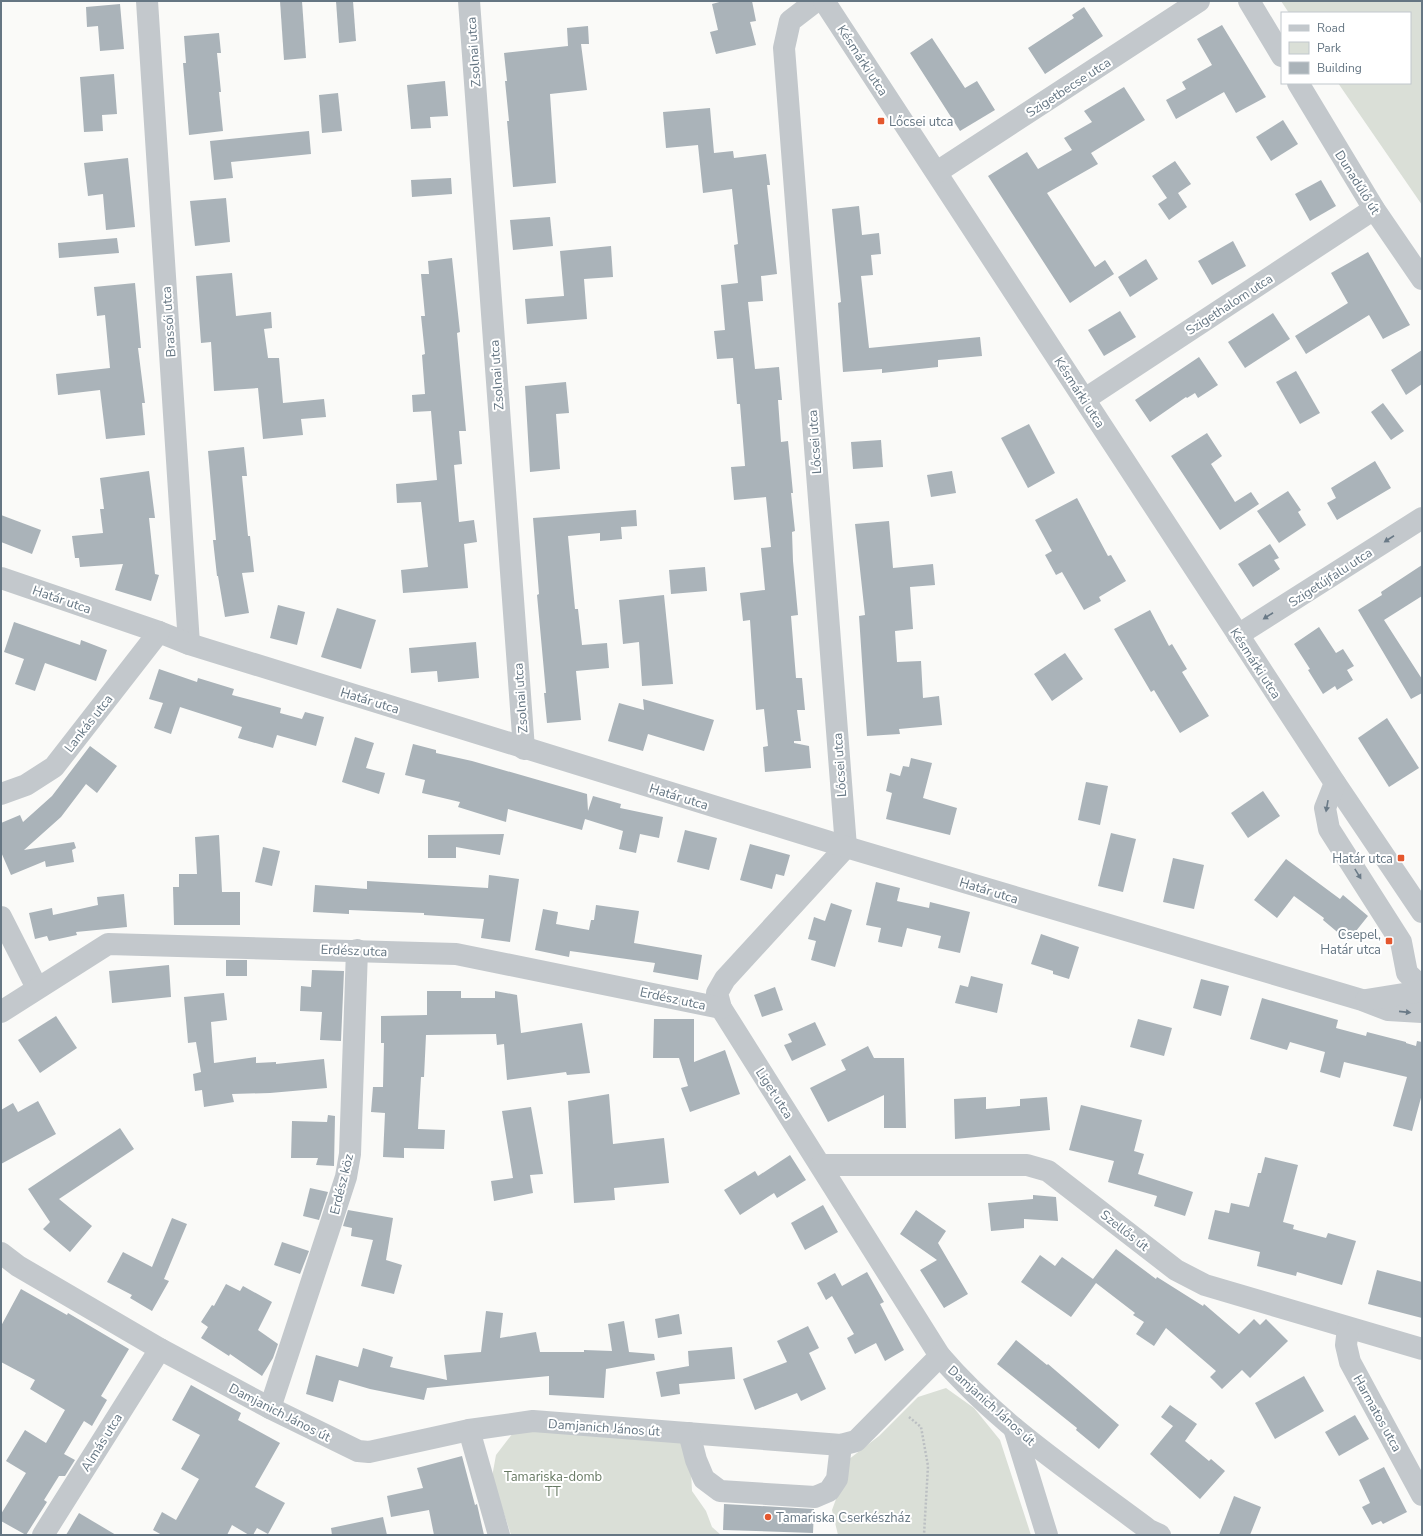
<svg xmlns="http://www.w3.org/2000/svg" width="1423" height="1536" font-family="'Nunito Sans',sans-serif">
<rect width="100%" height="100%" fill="#fafaf8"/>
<g fill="#dadfd7">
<path d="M1281,1H1422V205L1338,83H1410V13H1289Z"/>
<path d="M946,1388L974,1408L1000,1440L1031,1535H838L832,1510L843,1480L844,1463L879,1436L918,1397Z"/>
<path d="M516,1429L683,1442L690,1450L692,1491L706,1511L712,1527L721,1535H511L492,1477L496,1455Z"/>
</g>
<g fill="#aab3b9">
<path d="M280,1H302L306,58L284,60Z"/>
<path d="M336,1H353L356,41L339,43Z"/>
<path d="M723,1H752L756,21L750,22L756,45L716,54L710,32L718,30L712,4Z"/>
<path d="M120,4L124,49L100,51L98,26L87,27L86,7Z"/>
<path d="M1084,7L1103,36L1045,74L1028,48L1074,18L1072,15Z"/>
<path d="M1222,25L1266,97L1236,113L1224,92L1176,119L1166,100L1186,89L1182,82L1212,65L1197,39Z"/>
<path d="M588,26L589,44H581L587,90L550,94L556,183L513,187L507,121H509L505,81H507L504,53L568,46L567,28Z"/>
<path d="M219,33L221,53H217L221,92H219L223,131L189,135L183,63H186L184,36Z"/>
<path d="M932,38L965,88L977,81L995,110L960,131L910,53Z"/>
<path d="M114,74L117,114L102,115L103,131L84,132L80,77Z"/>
<path d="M445,81L448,116L430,117L431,128L411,129L407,85Z"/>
<path d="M1124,87L1145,120L1091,153L1098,164L1047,193L1095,267L1105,260L1114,274L1070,303L988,176L1027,152L1038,169L1072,150L1064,138L1092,122L1084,111Z"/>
<path d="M338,93L342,131L322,133L319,95Z"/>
<path d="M710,108L714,153L733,151L734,158L766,154L770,185H767L777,274L761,276L763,301L748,302L755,369L779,367L782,400H778L781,442L788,441L793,493H791L795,531L792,532L793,561L798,615L791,616L796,678H802L805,710H797L801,741H794V743L809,746L811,768L765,772L763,747L768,746L764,709L756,710L750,620L743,621L740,593L765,590L761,548L771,547L766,497L734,500L731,467L745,466L740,404H737L733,358L717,359L714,331L725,330L721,285L738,283L734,245L738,244L732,189L703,193L698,145L666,148L663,112Z"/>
<path d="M1283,120L1298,144L1271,161L1256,137Z"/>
<path d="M309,131L311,154L231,162L233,178L214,180L210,141Z"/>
<path d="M128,158L135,227L106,230L103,194L88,196L84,163Z"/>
<path d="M1175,161L1191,184L1178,193L1187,207L1169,220L1158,204L1167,198L1152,176Z"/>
<path d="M451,178L452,194L412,197L411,180Z"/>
<path d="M1321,180L1336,206L1310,221L1295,194Z"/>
<path d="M226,198L230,242L195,246L190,201Z"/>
<path d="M859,206L862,235L879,233L881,254L871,255L873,275L861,276L869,348L980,337L982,356L938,360V367L882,373V369L843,372L838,303L841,302L832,209Z"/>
<path d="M550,217L553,246L513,250L510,220Z"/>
<path d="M117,238L119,253L59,258L58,243Z"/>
<path d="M1233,241L1246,266L1212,285L1198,261Z"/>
<path d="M611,246L613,277L584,279L587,319L527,324L525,299L564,296L560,251Z"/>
<path d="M1368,252L1410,325L1383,339L1369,315L1306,354L1295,336L1348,303L1331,273Z"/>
<path d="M452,258L460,332L457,333L466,431H459L462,464L454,465L459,522L474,520L477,542L464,544L468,588L403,593L401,570L428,567L421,502L397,503L396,484L437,480L431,411L413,412L412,395L425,394L422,355L425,354L421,316H425L421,274H429L428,261Z"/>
<path d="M1146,259L1158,279L1130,297L1118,277Z"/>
<path d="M232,273L236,316L271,312L272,328L264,329L268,358H279L283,403L324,399L326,417L301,419L303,435L263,439L258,388L214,391L211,342L201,343L196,276Z"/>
<path d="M135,283L141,348H138L145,403H142L145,435L106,439L100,390L58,395L56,374L110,368L105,315L97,316L94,287Z"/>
<path d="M1120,311L1136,337L1104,356L1088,330Z"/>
<path d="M1273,313L1290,339L1245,368L1228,342Z"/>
<path d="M1422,350V384L1406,395L1391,370Z"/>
<path d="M1199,357L1218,385L1198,398L1195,393L1187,398L1186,397L1150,422L1135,400Z"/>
<path d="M1296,371L1320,413L1300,424L1276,382Z"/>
<path d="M566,382L569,413L556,414L560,469L530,472L525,386Z"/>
<path d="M1383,403L1404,431L1391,440L1371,412Z"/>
<path d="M1029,424L1055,473L1028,488L1001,438Z"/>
<path d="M1207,433L1222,456L1211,464L1235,502L1251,492L1259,504L1220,530L1171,456Z"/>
<path d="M881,440L883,467L853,469L851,442Z"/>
<path d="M244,447L247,476H242L248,536H250L254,572L242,573L249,613L225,617L218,576H217L213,540H216L208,451Z"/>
<path d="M1375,461L1391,488L1337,520L1327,503L1336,498L1331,488Z"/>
<path d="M149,471L155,518H149L155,574L159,575L151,601L115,590L123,564L80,567L79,558H75L72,536L103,533L100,509H104L100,478Z"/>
<path d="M952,471L956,493L931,497L927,475Z"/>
<path d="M1288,491L1301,510L1298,512L1306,525L1279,543L1257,511Z"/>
<path d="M1077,498L1108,556L1111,555L1126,581L1099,597L1101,601L1084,610L1062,572L1056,575L1045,555L1052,551L1035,520Z"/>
<path d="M636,510L637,526L621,527L622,539L600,541V533L568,536L575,609H578L582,645L607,643L609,668L576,671L581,720L547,723L544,693H546L537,595L539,594L533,518Z"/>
<path d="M1,515L41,530L32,554L1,542Z"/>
<path d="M889,521L893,568L933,564L935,585L910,587L913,629L895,631L897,662L921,661L923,698L939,696L942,725L899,729L900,734L867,736L859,616L865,615L855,524Z"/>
<path d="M1270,544L1279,558L1274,560L1280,569L1253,587L1238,564Z"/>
<path d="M1422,565V596L1384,620L1422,679V693L1411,699L1358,610L1382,595L1381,592Z"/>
<path d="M705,567L707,591L671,594L669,570Z"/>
<path d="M664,595L673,684L642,686L639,642L623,644L619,600Z"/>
<path d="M278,605L305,612L297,645L270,638Z"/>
<path d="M337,608L376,620L361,669L321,657Z"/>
<path d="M1150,610L1169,646L1172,644L1187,669L1182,672L1209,716L1180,733L1154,690L1151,692L1114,629Z"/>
<path d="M14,622L80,645L81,640L107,650L96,681L45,663L35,691L15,684L24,659L4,652Z"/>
<path d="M1319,627L1336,653L1343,649L1354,666L1347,670L1353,680L1337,690L1335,686L1323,694L1308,670L1310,669L1294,644Z"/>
<path d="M476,642L479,678L438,682L437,671L411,673L409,648Z"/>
<path d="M1065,653L1083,679L1052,701L1034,674Z"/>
<path d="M159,669L197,682L198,678L234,689L232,695L281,708L280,713L302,719L305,712L324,717L316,746L277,735L273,748L238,738L242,727L180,707L171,734L154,728L163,703L149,699Z"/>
<path d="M643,699L714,720L704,751L648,734L643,751L608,741L619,703L644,710Z"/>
<path d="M1387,718L1419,768L1389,787L1358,738Z"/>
<path d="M355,737L374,743L366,768L385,773L379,794L342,782Z"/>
<path d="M413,744L436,750V753L472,761L587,794L588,811L593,796L621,804L620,808L663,817L659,838L640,834L636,853L619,849L623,831L585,819L582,830L508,809L506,822L458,807L460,802L422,793L425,780L405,775Z"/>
<path d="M90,746L117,766L97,793L86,784L61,817L24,850L74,842L76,848L72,850L74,862L46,867L45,861L11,875L1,852V823L20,815L23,822L52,796Z"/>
<path d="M911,758L932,763L923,798L957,808L950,835L886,819L892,793L886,791L890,773L900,776L903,766L909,767Z"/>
<path d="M1086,782L1108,786L1100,825L1078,820Z"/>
<path d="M1263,791L1280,816L1248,838L1231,813Z"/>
<path d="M685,830L717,838L709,870L677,862Z"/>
<path d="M1111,833L1136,839L1123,892L1098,886Z"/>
<path d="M504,834L500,855L456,847V858H428V835Z"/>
<path d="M219,835L222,892H240V925H174L173,887H179V874H197L195,837Z"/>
<path d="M750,844L790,855L784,876L776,874L772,889L740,880Z"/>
<path d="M263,847L280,851L272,886L255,882Z"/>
<path d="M1173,858L1204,865L1194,909L1163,902Z"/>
<path d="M1286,859L1340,899L1343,895L1368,916L1348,941L1323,920L1324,918L1294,896L1277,918L1254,900Z"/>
<path d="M489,875L519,879L510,942L481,938L484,919L424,915V913L349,910V914L313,912L315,885L367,889V881L488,888Z"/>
<path d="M876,882L900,888L897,901L929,908L930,902L970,912L960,953L938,948L941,936L907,928L902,947L878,942L881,928L866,925Z"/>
<path d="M124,894L127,927L76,932L77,935L49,941L47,936L35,939L29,913L52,908L53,915L98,905L97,897Z"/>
<path d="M831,903L852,910L835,967L811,960L816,941L808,939L814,917L825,921Z"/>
<path d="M596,905L639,911L634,943L702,955L698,980L653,972L655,963L570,951L569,957L535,950L543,909L558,912L556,924L589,930L591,920H594Z"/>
<path d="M1041,934L1079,947L1069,979L1053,974V971L1031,964Z"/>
<rect x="226" y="960" width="21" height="16"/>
<path d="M169,965L171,997L112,1003L109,971Z"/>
<path d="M312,970L344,971L341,1041L320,1040L322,1012L300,1011L301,986L311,987Z"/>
<path d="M971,976L1003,984L997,1013L955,1003L960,985L968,987Z"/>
<path d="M1201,979L1229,986L1221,1016L1193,1008Z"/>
<path d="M775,987L783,1010L762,1017L754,995Z"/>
<path d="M427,991H461V998H495V991L517,995L521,1033L582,1023L590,1073L567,1075L566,1072L507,1080L504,1044L497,1045L496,1034L426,1035L424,1077H421L418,1129L445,1130L444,1149L404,1148V1158L383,1157L385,1113L371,1112L373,1087H383L384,1043H381V1016L427,1015Z"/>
<path d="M224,993L227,1020L211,1022L214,1063L256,1057V1063L276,1062V1064L324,1059L327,1088L270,1093L232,1094L234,1102L204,1107L202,1090L195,1091L193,1074L201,1072L196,1042L188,1043L184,997Z"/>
<path d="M1262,998L1338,1020L1336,1028L1366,1036L1367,1032L1406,1042V1043L1416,1046L1417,1041L1422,1042V1094L1412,1131L1393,1126L1407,1077L1344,1062L1340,1078L1320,1072L1325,1052L1290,1042L1287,1050L1250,1039Z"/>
<path d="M56,1016L77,1048L40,1073L18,1040Z"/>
<path d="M654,1019H694V1062L725,1050L740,1094L690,1112L681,1088L688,1086L679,1058H653Z"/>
<path d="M1138,1019L1172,1028L1164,1056L1130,1047Z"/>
<path d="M815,1022L826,1045L792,1061L784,1045L792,1042L788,1034Z"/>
<path d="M868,1046L874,1058H904L906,1128H884V1095L828,1122L810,1088L846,1070L841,1060Z"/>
<path d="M609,1094L613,1144L664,1138L669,1183L614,1188L615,1200L574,1203L568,1101Z"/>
<path d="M986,1097V1109L1020,1106V1099L1047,1097L1050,1130L955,1139L954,1099Z"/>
<path d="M38,1101L56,1134L1,1164V1110L13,1103L18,1112Z"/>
<path d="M1081,1105L1142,1120L1134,1151L1144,1154L1138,1174L1193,1192L1185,1216L1154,1206L1157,1196L1108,1182L1114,1161L1069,1150Z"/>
<path d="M531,1107L543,1174L530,1175L533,1193L494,1201L491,1181L513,1178L502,1111Z"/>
<path d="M328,1115L335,1116L334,1166L316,1165L318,1158H291L292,1121L327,1122Z"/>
<path d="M120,1128L134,1149L59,1199L92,1226L70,1252L43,1229L50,1222L28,1189Z"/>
<path d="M790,1155L806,1180L777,1198L774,1193L740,1215L724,1190L755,1171L758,1176Z"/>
<path d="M1265,1157L1298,1165L1283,1222L1294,1225L1293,1229L1326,1238L1328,1233L1356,1241L1342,1285L1297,1272L1296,1276L1257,1266L1260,1252L1208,1239L1215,1210L1229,1213L1231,1203L1249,1207L1258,1173H1261Z"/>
<path d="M310,1188L328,1192L319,1220L303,1216Z"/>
<path d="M1033,1195L1056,1197L1058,1221L1024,1219V1228L991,1231L988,1203L1033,1199Z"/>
<path d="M823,1205L838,1232L805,1250L791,1223Z"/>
<path d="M348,1210L393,1218L386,1260L402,1265L394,1294L361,1286L373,1240L351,1236L352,1228L343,1226Z"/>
<path d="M916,1210L946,1231L938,1243L968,1294L944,1308L920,1270L937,1260L900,1234Z"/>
<path d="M172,1218L187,1224L164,1279L169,1281L152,1311L130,1298L132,1295L107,1282L123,1252L152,1267Z"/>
<path d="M282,1242L309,1251L300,1274L274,1265Z"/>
<path d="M1116,1249L1156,1279L1157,1277L1203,1306L1204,1304L1239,1334L1254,1319L1260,1325L1266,1319L1288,1341L1250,1378L1242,1370L1222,1389L1210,1377L1216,1371L1166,1328L1154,1346L1136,1334L1144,1322L1133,1315L1135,1313L1096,1283L1071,1317L1021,1282L1040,1255L1055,1266L1062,1257L1093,1279Z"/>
<path d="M1377,1270L1422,1282V1318L1368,1304Z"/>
<path d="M867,1272L884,1302L880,1304L904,1350L885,1361L876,1343L855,1354L847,1338L854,1334L832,1296L826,1300L817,1283L835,1273L842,1286Z"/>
<path d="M226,1284L240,1291L243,1286L272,1302L258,1330L278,1344L273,1358L262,1376L230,1354L229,1356L201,1338L208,1327L201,1322L212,1305L214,1306Z"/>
<path d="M21,1289L67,1315L68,1313L129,1349L101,1396L107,1400L92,1426L84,1421L64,1454L75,1460L65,1476H59L44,1500L47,1502L26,1535L1,1521V1514L26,1473L6,1461L25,1430L46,1443L65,1410L30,1389L35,1380L1,1362V1326Z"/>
<path d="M486,1311L503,1313L500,1338L536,1332L540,1352H584V1350L612,1351L608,1324L624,1321L629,1352L654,1354L655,1360L606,1369L604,1398L549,1395V1376L427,1388L424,1400L370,1389L339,1380L333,1402L306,1394L316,1355L358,1367L363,1348L393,1357L390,1367L447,1380L444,1355L481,1352Z"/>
<path d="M679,1314L682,1334L658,1338L655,1319Z"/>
<path d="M808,1326L819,1348L809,1353L826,1389L801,1401L797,1393L755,1410L743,1379L787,1362L777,1341Z"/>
<path d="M1016,1340L1047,1365L1048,1364L1119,1425L1099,1449L1076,1430L1077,1428L997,1364Z"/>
<path d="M732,1347L735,1379L679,1384L680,1394L661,1397L656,1372L689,1366L688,1351Z"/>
<path d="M1304,1376L1324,1411L1275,1439L1255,1403Z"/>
<path d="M191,1385L241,1413L238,1420L280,1443L255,1487L285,1503L268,1534L257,1528L253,1535H249L232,1525L227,1535H162L153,1530L162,1512L176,1520L199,1479L181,1469L200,1435L172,1420Z"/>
<path d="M1170,1405L1197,1424L1185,1441L1209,1461L1211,1459L1225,1471L1200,1499L1150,1454L1173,1426L1161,1417Z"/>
<path d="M1355,1415L1369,1439L1339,1456L1325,1432Z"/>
<path d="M462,1456L475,1505L477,1504L484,1535H434L429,1510L391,1517L387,1496L423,1488L417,1468Z"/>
<path d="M1384,1467L1407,1512L1383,1524L1381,1521L1372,1525L1362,1507L1370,1503L1359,1480Z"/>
<path d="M1234,1496L1261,1507L1250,1535H1219Z"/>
<path d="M724,1504L814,1509L813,1533L723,1530Z"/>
<path d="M79,1513L116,1535H66Z"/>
<path d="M383,1517L387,1535H332L331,1528Z"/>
</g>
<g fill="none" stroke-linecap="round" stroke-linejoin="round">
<path stroke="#bbbfc2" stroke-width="2.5" stroke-dasharray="2 2" stroke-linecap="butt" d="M909,1417L921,1427L928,1466L924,1535"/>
<g stroke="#c3c8cc" stroke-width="22">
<path d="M147,1L189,644"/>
<path d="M469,1L524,749"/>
<path d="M816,1L790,21L784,48L846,847L725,979L717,993L721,1008L940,1356C999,1425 1077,1476 1149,1530L1160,1535"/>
<path d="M824,1L1335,783L1422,912"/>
<path d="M1249,1L1282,56"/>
<path d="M1298,83L1374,209L1422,279"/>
<path d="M937,172L1199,1"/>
<path d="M1085,399L1374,209"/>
<path d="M1,578L159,632L189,644L846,847L1362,1000L1388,1010L1422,1012"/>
<path d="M1238,635L1422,518"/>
<path d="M1335,783L1325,808L1329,829L1401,942L1407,973L1422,987"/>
<path d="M1,794L26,785L54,767L159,632"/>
<path d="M1,917L37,988"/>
<path d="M1366,1000L1422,991"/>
<path d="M1,1012L108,944L456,954L721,1008"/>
<path d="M821,1165H1027L1048,1171L1176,1270L1205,1285L1422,1349"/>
<path d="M1,1253L18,1266L160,1349L270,1408L358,1451L369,1452L469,1430L533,1421L841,1445L856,1441L940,1356"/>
<path d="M1348,1328L1346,1345L1350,1362L1422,1495"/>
<path d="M270,1408L330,1226L346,1177L350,1154L357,950"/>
<path d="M1014,1428L1047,1535"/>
<path d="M469,1430L499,1535"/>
<path d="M689,1433L696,1460L704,1479L720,1491L815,1497L829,1491L837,1479L841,1445"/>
<path d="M43,1535L160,1349"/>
</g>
</g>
<defs><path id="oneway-solid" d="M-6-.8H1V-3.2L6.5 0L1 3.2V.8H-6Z"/></defs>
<g fill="#6a7a87">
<use href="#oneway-solid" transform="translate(1389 539) rotate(147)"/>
<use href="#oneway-solid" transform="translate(1268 616) rotate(147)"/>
<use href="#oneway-solid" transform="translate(1327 806) rotate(100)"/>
<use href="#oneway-solid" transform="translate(1358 874) rotate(58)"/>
<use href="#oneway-solid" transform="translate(1405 1012) rotate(6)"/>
</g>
<g fill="#e4572e" stroke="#fff" stroke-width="1.5">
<rect x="877" y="117" width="8" height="8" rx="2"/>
<rect x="1397" y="854" width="8" height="8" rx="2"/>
<rect x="1385" y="937" width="8" height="8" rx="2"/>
<circle cx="768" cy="1517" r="4"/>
</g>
<g text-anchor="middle" stroke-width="4" stroke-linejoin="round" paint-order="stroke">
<g font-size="13" fill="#657683" stroke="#fff">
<text transform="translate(473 52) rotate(-94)" y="5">Zsolnai utca</text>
<text transform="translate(863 60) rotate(57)" y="5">Késmárki utca</text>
<text transform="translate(1068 87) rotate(-33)" y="5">Szigetbecse utca</text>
<text transform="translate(1358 182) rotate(58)" y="5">Dunadűlő út</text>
<text transform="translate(1229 304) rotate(-33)" y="5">Szigethalom utca</text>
<text transform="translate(168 322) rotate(-94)" y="5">Brassói utca</text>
<text transform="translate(496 375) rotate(-94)" y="5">Zsolnai utca</text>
<text transform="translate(1080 392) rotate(57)" y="5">Késmárki utca</text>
<text transform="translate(814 442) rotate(-94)" y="5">Lőcsei utca</text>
<text transform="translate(1330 577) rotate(-33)" y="5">Szigetújfalu utca</text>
<text transform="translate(62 599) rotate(19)" y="5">Határ utca</text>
<text transform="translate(1256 663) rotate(57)" y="5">Késmárki utca</text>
<text transform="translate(520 698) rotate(-94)" y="5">Zsolnai utca</text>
<text transform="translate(370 700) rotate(17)" y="5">Határ utca</text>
<text transform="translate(88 723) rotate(-52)" y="5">Lankás utca</text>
<text transform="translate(839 765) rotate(-94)" y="5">Lőcsei utca</text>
<text transform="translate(679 796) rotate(17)" y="5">Határ utca</text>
<text transform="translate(989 890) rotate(17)" y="5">Határ utca</text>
<text transform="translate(354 950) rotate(2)" y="5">Erdész utca</text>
<text transform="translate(673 998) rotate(12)" y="5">Erdész utca</text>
<text transform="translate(775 1093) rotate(57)" y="5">Liget utca</text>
<text transform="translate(341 1184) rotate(-76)" y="5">Erdész köz</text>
<text transform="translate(1125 1230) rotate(38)" y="5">Szellős út</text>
<text transform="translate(992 1405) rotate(42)" y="5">Damjanich János út</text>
<text transform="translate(280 1412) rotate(27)" y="5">Damjanich János út</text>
<text transform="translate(1378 1413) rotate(61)" y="5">Harmatos utca</text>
<text transform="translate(604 1427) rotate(4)" y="5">Damjanich János út</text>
<text transform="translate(101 1442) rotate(-58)" y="5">Almás utca</text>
</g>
<g font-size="13" fill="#657683" stroke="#fff" text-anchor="start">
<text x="889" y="126">Lőcsei utca</text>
<text x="1393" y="863" text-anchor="end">Határ utca</text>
<text x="1381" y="939" text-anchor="end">Csepel,<tspan x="1381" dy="15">Határ utca</tspan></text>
<text x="776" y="1522">Tamariska Cserkészház</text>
</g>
<g font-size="13" fill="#687a64" stroke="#fff">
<text x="553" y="1481">Tamariska-domb<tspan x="553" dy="15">TT</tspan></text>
</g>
</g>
<rect width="1423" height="1536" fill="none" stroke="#657683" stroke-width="4"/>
<rect x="1281" y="12" width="130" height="72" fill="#ffffff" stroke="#c1c8cd"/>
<rect x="1289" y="25" width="20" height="6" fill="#c3c8cc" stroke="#c1c8cd"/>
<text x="1317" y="32" font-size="12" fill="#657683">Road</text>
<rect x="1289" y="42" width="20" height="12" fill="#dadfd7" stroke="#c1c8cd"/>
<text x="1317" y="52" font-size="12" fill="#657683">Park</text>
<rect x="1289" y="62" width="20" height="12" fill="#aab3b9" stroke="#c1c8cd"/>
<text x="1317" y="72" font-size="12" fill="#657683">Building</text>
</svg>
